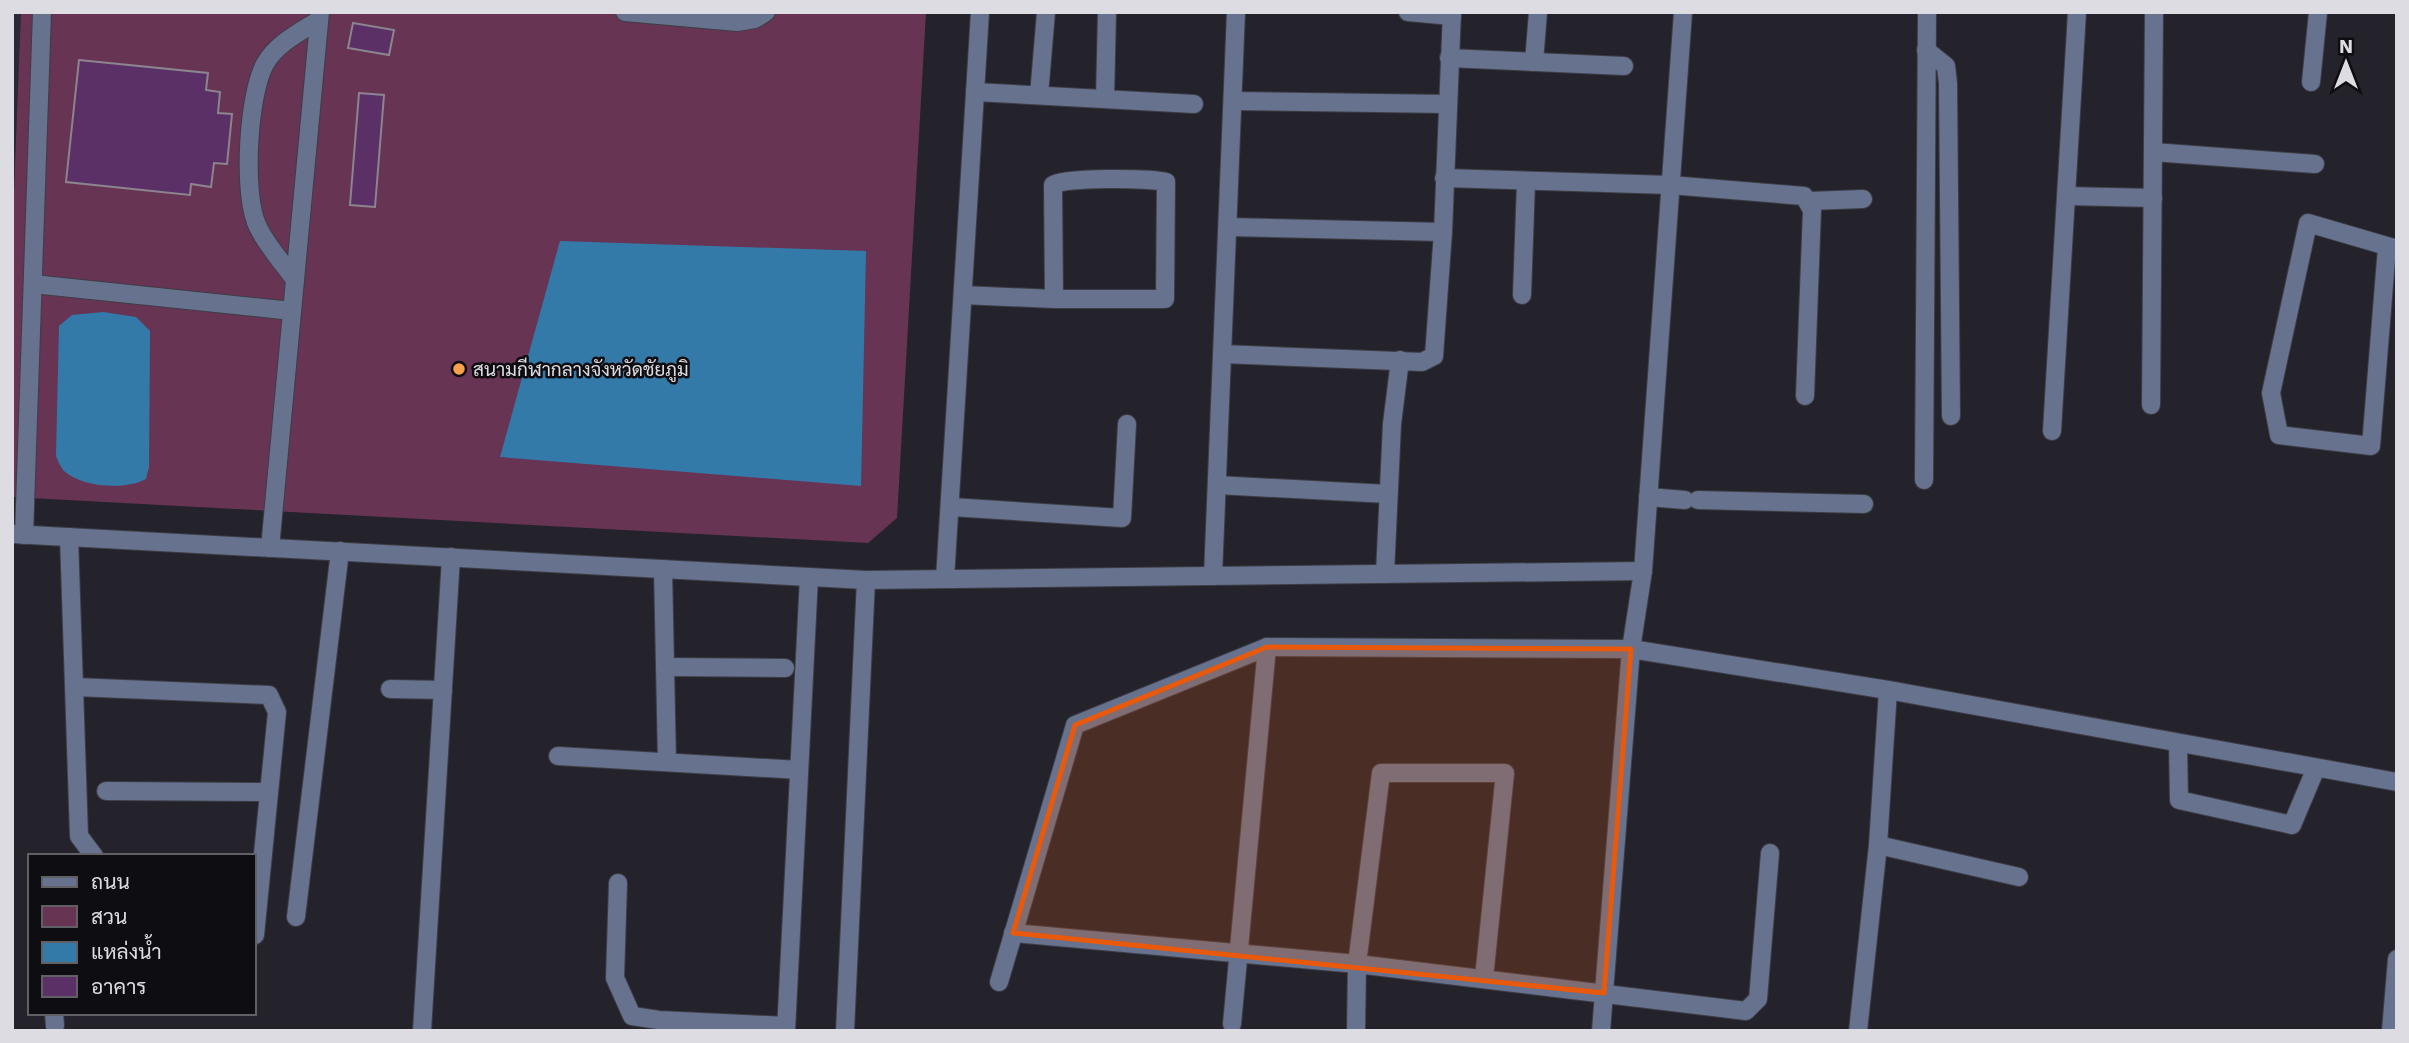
<svg xmlns="http://www.w3.org/2000/svg" width="2409" height="1043" font-family="'Work Sans',Sarabun,sans-serif">
<rect width="100%" height="100%" fill="#24232c"/>
<path fill="#2b2837" d="M12,12H21L12,241Z"/>
<path fill="#683454" d="M21,12H926L897,518L868,543L12,497V241Z"/>
<g fill="#347aa9">
<path d="M560,241L866,251L861,486L500,457Z"/>
<path d="M103,312L136,317L150,331L149,467L146,479C126,490 83,488 64,471C61,468 58,461 56,456L59,326L72,315Z"/>
</g>
<g fill="#5b3067" stroke="#8c848e" stroke-width="2">
<path d="M353,23L394,30L389,55L348,48Z"/>
<path d="M79,60L208,73L206,90L220,92L218,113L232,114L227,164L214,163L211,187L191,184L190,195L66,182Z"/>
<path d="M359,93L384,95L375,207L350,205Z"/>
</g>
<g fill="none" stroke-linecap="round" stroke-linejoin="round">
<g stroke="#3e3d45" stroke-width="20">
<g id="minor">
<path d="M625,12L737,22L755,19L766,12"/>
<path d="M1408,12L1452,16"/>
<path d="M1926,50L1946,66L1948,83L1951,416"/>
<path d="M1449,58L1624,66"/>
<path d="M1534,62L1538,12"/>
<path d="M2311,82L2318,12"/>
<path d="M975,92L1194,104"/>
<path d="M1039,95L1046,12"/>
<path d="M1105,99L1107,12"/>
<path d="M1233,101L1447,104"/>
<path d="M2153,152L2315,164"/>
<path d="M1444,178L1670,185L1804,196L1812,210L1805,396"/>
<path d="M2066,196L2153,198"/>
<path d="M1809,201L1863,199"/>
<path d="M1228,227L1443,232"/>
<path d="M2387,247L2371,446L2279,435L2271,393L2308,223L2397,249"/>
<path d="M295,280C283,263 267,246 258,227C242,196 248,94 265,64C276,44 300,32 319,20"/>
<path d="M33,284L292,311"/>
<path d="M963,295L1054,299H1165L1166,182C1152,178 1062,177 1053,185L1054,299"/>
<path d="M1522,295L1526,182"/>
<path d="M1222,354L1422,362L1434,356L1443,232L1452,12"/>
<path d="M2151,405L2154,12"/>
<path d="M2052,431L2077,12"/>
<path d="M1924,480L1927,12"/>
<path d="M1217,485L1388,494"/>
<path d="M1648,497L1685,500"/>
<path d="M1698,500L1864,504"/>
<path d="M951,507L1122,518L1127,424"/>
<path d="M12,534L866,580L1643,571"/>
<path d="M24,535L42,12"/>
<path d="M69,537L79,836L94,856"/>
<path d="M270,548L320,12"/>
<path d="M663,569L667,762"/>
<path d="M1385,574L1392,424L1400,360"/>
<path d="M1213,576L1236,12"/>
<path d="M945,579L980,12"/>
<path d="M665,667L785,668"/>
<path d="M75,687L269,695L277,712L255,935"/>
<path d="M390,689L443,690"/>
<path d="M2178,743L2179,800L2292,825L2316,768"/>
<path d="M558,756L799,770"/>
<path d="M106,791L269,792"/>
<path d="M1878,845L2019,877"/>
<path d="M618,883L615,978L632,1016L659,1020L786,1026"/>
<path d="M296,917L340,551"/>
<path d="M1013,933L1357,964L1746,1011L1758,999L1770,853"/>
<path d="M999,982L1075,725L1267,647L1631,649L1888,690L2397,782"/>
<path d="M54,1013L55,1026"/>
<path d="M1232,1024L1267,647"/>
<path d="M422,1031L451,557"/>
<path d="M786,1031L809,577"/>
<path d="M845,1031L866,580"/>
<path d="M1356,1031L1357,964L1381,773H1505L1484,978"/>
<path d="M1601,1031L1631,649L1643,571L1683,12"/>
<path d="M1858,1031L1878,845L1888,690"/>
<path d="M2391,1031L2397,959"/>
</g>
</g>
<use href="#minor" stroke="#66728e" stroke-width="18"/>
</g>
<path fill="#e8590c" fill-opacity="0.2" stroke="#e8590c" stroke-width="5" stroke-linejoin="round" d="M1267,647L1631,649L1604,993L1013,933L1075,725Z"/>
<circle fill="#f9a04d" stroke="#0e0d11" stroke-width="2.5" cx="459" cy="369" r="7"/>
<g text-anchor="middle" stroke-width="5" stroke-linejoin="round" paint-order="stroke">
<g font-size="19" fill="#dddce2" stroke="#0e0d11" text-anchor="start">
<text x="473" y="376">สนามกีฬากลางจังหวัดชัยภูมิ</text>
</g>
</g>
<rect width="2409" height="1043" fill="none" stroke="#dddce2" stroke-width="28"/>
<rect x="28" y="854" width="228" height="161" fill="#0e0d11" stroke="#616065" stroke-width="2"/>
<rect x="42" y="877" width="35" height="10" fill="#66728e" stroke="#616065" stroke-width="2"/>
<text x="91" y="889" font-size="21" fill="#dddce2">ถนน</text>
<rect x="42" y="906" width="35" height="21" fill="#683454" stroke="#616065" stroke-width="2"/>
<text x="91" y="924" font-size="21" fill="#dddce2">สวน</text>
<rect x="42" y="942" width="35" height="21" fill="#347aa9" stroke="#616065" stroke-width="2"/>
<text x="91" y="959" font-size="21" fill="#dddce2">แหล่งน้ำ</text>
<rect x="42" y="976" width="35" height="21" fill="#5b3067" stroke="#616065" stroke-width="2"/>
<text x="91" y="994" font-size="21" fill="#dddce2">อาคาร</text>
<g transform="translate(2346 63)" stroke="#0e0d11" stroke-width="5" paint-order="stroke">
<path d="M0-5L12 26L0 18L-12 26Z" fill="#dddce2"/>
<text y="-10" font-size="19" font-weight="bold" text-anchor="middle" fill="#dddce2">N</text>
</g>
</svg>
